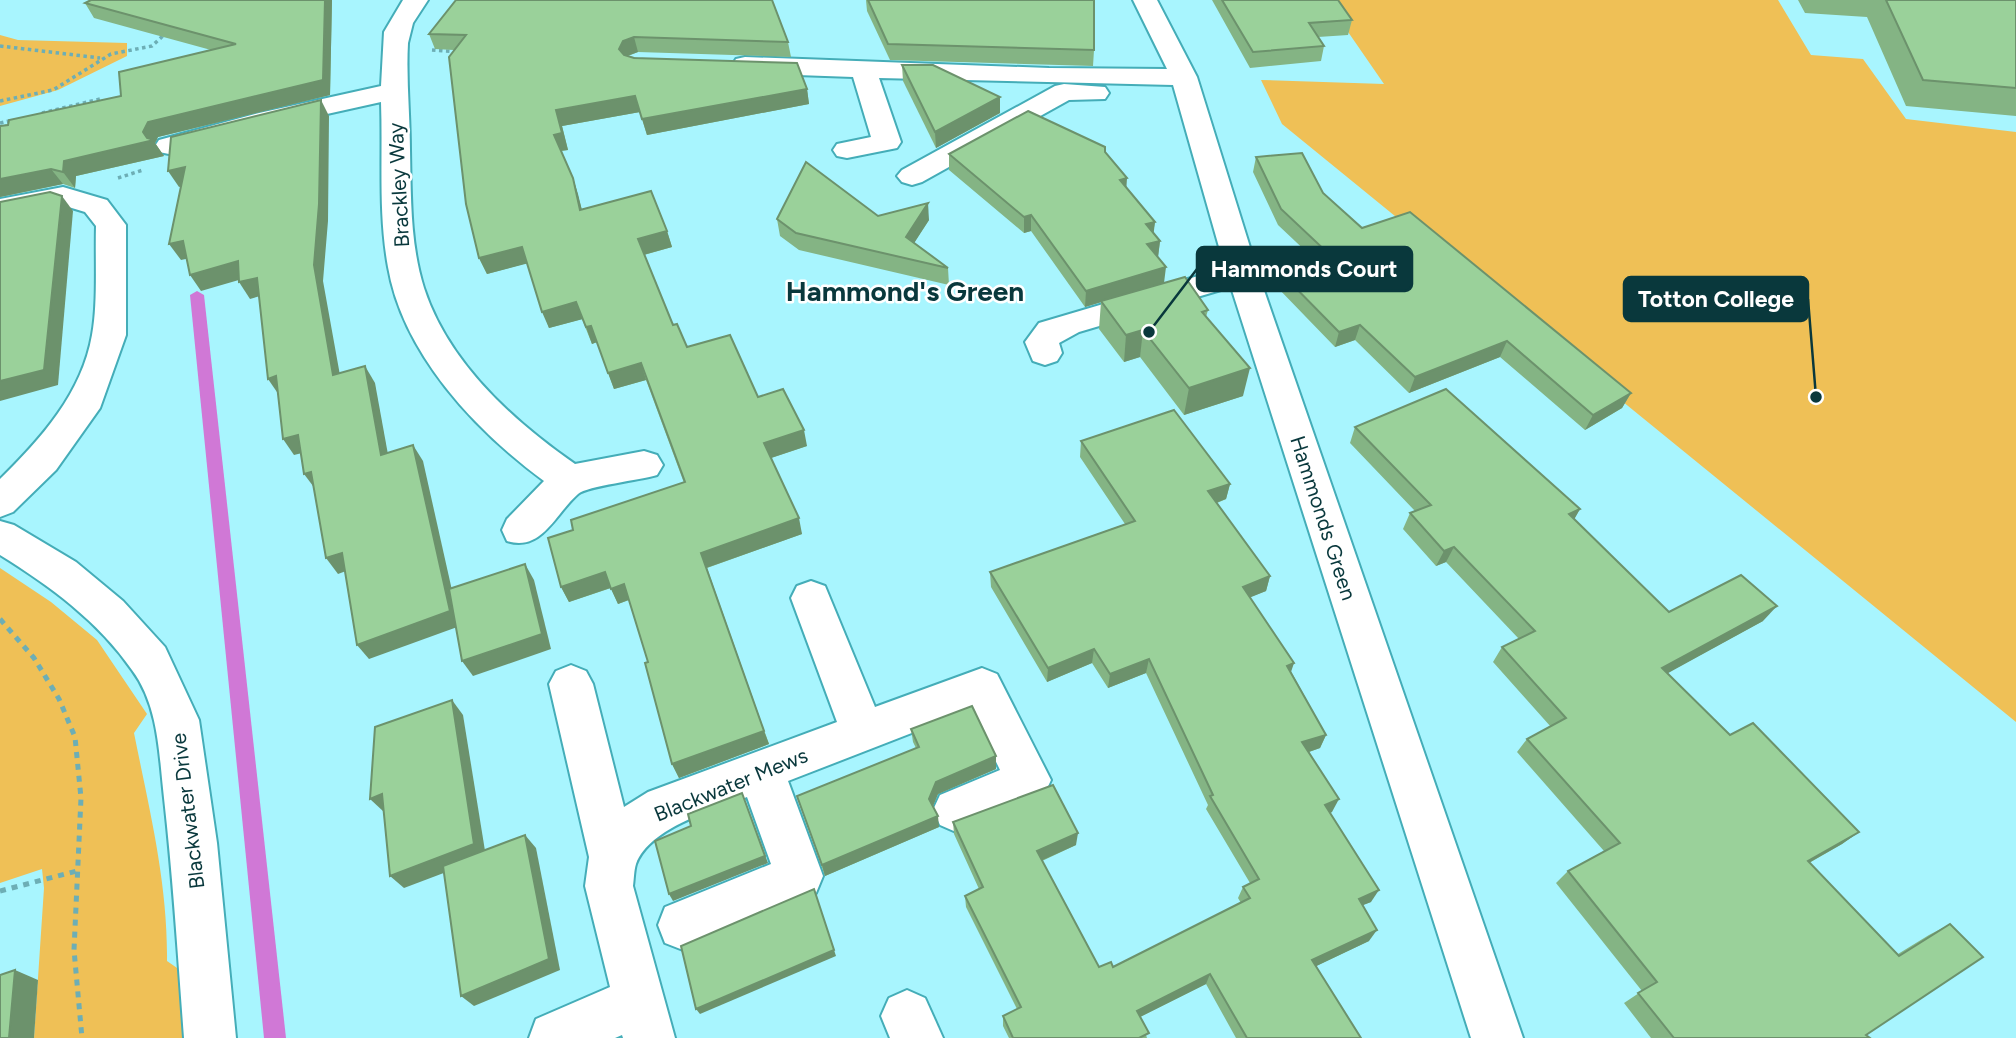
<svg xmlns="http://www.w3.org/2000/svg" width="2016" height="1038" font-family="Figtree,sans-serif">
<rect width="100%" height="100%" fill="#a8f5fe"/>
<g fill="#efc056">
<path d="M1326,0H1778L1811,55L1863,59L1906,119L2016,132V722L1282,124L1261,80L1384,84Z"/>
<path d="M0,35L18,40L127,43V56L58,90L0,106Z"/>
<path d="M0,568L51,602L97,640L147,714L134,733C149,808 168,883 167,961L190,977L193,1038H34L44,888L42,869L0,883Z"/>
</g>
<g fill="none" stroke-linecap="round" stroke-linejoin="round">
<path fill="#d078d6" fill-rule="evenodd" d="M197,291L204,295L286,1038H264L190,295Z"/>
<g stroke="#44adb8" stroke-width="4">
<g id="minor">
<path d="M403,0H428L413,23L408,43C406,79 410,114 410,150C411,196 410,244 424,288C448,362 513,421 575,464L644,451L657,455L663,465L657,475C641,480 587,486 578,494C555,514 542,552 507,541L502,530L507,519L544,481C475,430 403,354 388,267C378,212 383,157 381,102L264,128L169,154L159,152L155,146L159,140L259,113L381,86L384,32Z"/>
<path d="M1133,0H1157L1197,77L1258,273L1523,1038H1471L1231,287L1079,332L1059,343L1062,353L1057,361L1045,365L1033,361L1025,342L1039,323L1225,268L1173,85L879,78L901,142L897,148L847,158L837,156L833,150L837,144L871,137L853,77L745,73L736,71L732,65L736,59L745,57L1049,68L1167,69Z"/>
<path d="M1064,84L1105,87L1109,93L1105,99L1069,100L922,182L912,185L902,182L897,176L902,170L1055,86Z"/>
<path d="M63,187L107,200L126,225V335L100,408L56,470L13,512L0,517V479C41,439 82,393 92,335C98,303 95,259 96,226L85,212L62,205L0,217V199Z"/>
<path d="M0,521L14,525L76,562L123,601L165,647L199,720L217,843L236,1038H184C178,958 173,878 164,798C159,755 159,706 132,670C98,621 50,586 0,555Z"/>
<path d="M811,581L825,586L875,707L982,668L997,674L1051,780L1044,795L956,832L940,825L933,810L940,795L1000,770L971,710L788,781L823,876L816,893L683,950L665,943L658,925L665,907L771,864L747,797C714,810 650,827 636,864C634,870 634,879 633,886L675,1038H623L622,1035L615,1038H529L536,1019L610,987L585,886L589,857L549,684L556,671L571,665L586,671L593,684L624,807L648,792L837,722L791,598L797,586Z"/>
<path d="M907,990L925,998L943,1038H890L881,1016L889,998Z"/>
</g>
</g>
<g stroke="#6daeb5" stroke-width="3.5" stroke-dasharray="3.5 3.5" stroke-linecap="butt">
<path d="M0,46L100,58"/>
<path d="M432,50L458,52"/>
<path d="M0,101L53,90L111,54L152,46L166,33"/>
<path d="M42,113L100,99"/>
<path d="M0,123L13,120"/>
<path d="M118,178L143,170"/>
</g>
<g stroke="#6daeb5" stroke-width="5" stroke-dasharray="6 6" stroke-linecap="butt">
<path d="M0,619L34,658L59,699L75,737L81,798L74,950L82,1038"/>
<path d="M0,891L77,871"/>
</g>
<use href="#minor" fill="#fff" fill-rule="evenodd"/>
</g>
<g fill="#84b484">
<path d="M332,0L330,95L158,137L155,143L164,156L76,176L75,188L63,184L0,197V126L121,96L211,50L94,18L85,3Z"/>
<path d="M456,0L788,42L791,57L638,52L628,56L807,89L809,104L647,135L640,112L562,126L568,150L561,151L573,178L582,210L667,231L672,247L644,255L673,325L687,347L758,397L807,446L771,458L802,534L707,568L769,744L679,778L672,764L648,662L629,600L618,604L611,588L569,602L561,587L573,530L684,483L646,380L614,389L597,342L592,344L582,319L549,328L527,263L487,274L479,258L454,50L435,49L429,34Z"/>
<path d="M866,0H1018L1094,50L1093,66L890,60L867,11Z"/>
<path d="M1212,0H1338L1352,20L1348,35L1318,37L1324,46L1321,61L1250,68Z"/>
<path d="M1798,0H2016V116L1906,106L1867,17L1805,13Z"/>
<path d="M902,65L1000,113L936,148L903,81Z"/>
<path d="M1105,152L1126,187L1155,222L1153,233L1160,241L1158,257L1164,283L1208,310L1206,317L1243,396L1184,415L1140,357L1124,362L1099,329L1101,302L1085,307L1031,231L1024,233L949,170V154Z"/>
<path d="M1256,157L1323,193L1362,228L1631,393L1622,408L1585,430L1500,357L1409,393L1355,340L1335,347L1275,285L1278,270L1313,258L1278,225L1253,172Z"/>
<path d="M878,216L929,220L914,243L948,268L949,285L799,250L780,236L777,219Z"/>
<path d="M1355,427L1580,509L1574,519L1669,612L1763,621L1667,673L1730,735L1859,832L1842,844L1809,863L1898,954L1929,935L1950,924L1866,1035L1870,1038H1651L1624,1003L1642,991L1556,883L1568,871L1604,851L1517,752L1527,739L1551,727L1493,662L1502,647L1519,639L1446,562L1436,566L1403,529L1410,513L1415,511L1350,443Z"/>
<path d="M1081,441L1230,484L1226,499L1217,503L1270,576L1266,591L1250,597L1326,735L1320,748L1309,752L1332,812L1330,813L1371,902L1362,905L1369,941L1316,966L1361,1038H1236L1206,984L1140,1017L1147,1038H1009L1003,1026V1016L1017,1009L966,907L965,896L979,889L954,834L953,822L1076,845L1042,861L1099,967H1113L1241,903L1238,898L1243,887L1250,883L1206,809L1208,805L1146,673L1108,688L1092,663L1047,682L991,587L990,572L1125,524L1080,457Z"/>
<path d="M911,729L996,756V769L938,794L933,806L939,827L825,876L797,796L916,748L913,742Z"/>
</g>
<g fill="#6c926c">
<path d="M325,0H332L330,95L158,137L155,143L164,156L76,176L75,188L63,172L64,161L143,132L148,122Z"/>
<path d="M634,37L638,52L627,56L623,65L619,49L623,41Z"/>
<path d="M807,89L809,104L647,135L642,119Z"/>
<path d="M635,96L640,112L562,126L568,150L559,151L554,135L556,110Z"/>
<path d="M1000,97V113L936,148L935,132Z"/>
<path d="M321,100L329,116L328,221L323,281L343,392L333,375L314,265Z"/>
<path d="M185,167L196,183L179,187L168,171Z"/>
<path d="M51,169L63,184L0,197V179Z"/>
<path d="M573,178L578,194L586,227L580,210Z"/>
<path d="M1127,178L1126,194L1120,180Z"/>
<path d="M62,196L73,211L58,385L0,401V381Z"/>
<path d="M928,203L929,220L907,254L906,237Z"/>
<path d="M1031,215V231L1024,233V217Z"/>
<path d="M1155,222L1153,238L1146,224Z"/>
<path d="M667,231L672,247L643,255L638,239Z"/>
<path d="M183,241L195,257L181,260L169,244Z"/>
<path d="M1160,241L1158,257L1147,244Z"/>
<path d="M522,247L529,263L487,274L479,258Z"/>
<path d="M238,261L249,277L201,291L190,275Z"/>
<path d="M1166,267L1164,283L1085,307L1086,291Z"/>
<path d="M257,278L267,294L250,299L239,282Z"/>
<path d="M576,302L583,319L549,328L542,312Z"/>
<path d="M1360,325L1355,340L1335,347L1339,332Z"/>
<path d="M591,326L597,342L592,344L586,327Z"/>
<path d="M1143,330L1140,357L1124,362L1126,335Z"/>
<path d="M1507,341L1500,357L1409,393L1415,377Z"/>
<path d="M641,363L646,380L614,389L608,373Z"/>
<path d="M365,366L375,383L391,471L381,455Z"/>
<path d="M1250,368L1243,396L1184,415L1189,388Z"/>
<path d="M276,376L279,395L268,379Z"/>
<path d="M1631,393L1622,408L1585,430L1593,415Z"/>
<path d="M804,430L807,446L768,459L764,443Z"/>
<path d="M298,435L310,451L294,455L283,439Z"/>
<path d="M413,445L423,461L460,626L369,659L357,645Z"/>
<path d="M311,472L316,490L304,474Z"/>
<path d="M1230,484L1226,499L1205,507L1208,491Z"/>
<path d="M1580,509L1571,525L1569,514Z"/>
<path d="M799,518L802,534L706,568L701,553Z"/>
<path d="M1454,547L1446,562L1436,566L1444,551Z"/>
<path d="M342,553L354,568L338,574L326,558Z"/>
<path d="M525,564L534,580L551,649L473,676L462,661Z"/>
<path d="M605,572L613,587L569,602L561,587Z"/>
<path d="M1270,576L1266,591L1239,602L1243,587Z"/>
<path d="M624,584L631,599L618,604L611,589Z"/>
<path d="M1777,606L1763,621L1650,683L1662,668Z"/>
<path d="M1094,649L1092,663L1047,682L1048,668Z"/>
<path d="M1149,659L1146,673L1108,688L1110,674Z"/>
<path d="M1294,663L1289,678L1287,666Z"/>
<path d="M452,700L463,715L486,857L404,888L390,876Z"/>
<path d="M764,731L769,744L679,778L672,764Z"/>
<path d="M1326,735L1320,748L1297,756L1302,742Z"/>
<path d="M996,756V769L938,794L931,811L929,799L936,782Z"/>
<path d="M742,793L768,863L673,901L669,894Z"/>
<path d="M382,794L384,812L370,799Z"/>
<path d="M1339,799L1332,812L1319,818L1325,805Z"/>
<path d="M938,816L939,827L825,876L822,865Z"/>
<path d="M1859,832L1842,844L1791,873L1808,861Z"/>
<path d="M1078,833L1076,845L1036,863L1037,851Z"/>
<path d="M525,835L536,848L560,970L474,1006L461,996Z"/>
<path d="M814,889L836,956L700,1014L696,1009Z"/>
<path d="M1379,890L1371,902L1351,910L1359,899Z"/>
<path d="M1377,930L1369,941L1306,971L1312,960Z"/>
<path d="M15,970L38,980L34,1038H9Z"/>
<path d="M1210,974L1206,984L1134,1020L1137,1011Z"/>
</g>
<g fill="#9ad19a" stroke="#6c926c" stroke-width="2">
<path d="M91,0H325L323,80L148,122L143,132L147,138L154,140L64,161L63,172L51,169L0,179V126L8,125L9,120L121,96L119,72L236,44L85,3Z"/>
<path d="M456,0H772L788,42L634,37L623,41L619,49L624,55L634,58L797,63L807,89L642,119L635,96L556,110L562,133L554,135L573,178L580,210L651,191L667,231L638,239L673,325L677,324L687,347L730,335L758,397L783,389L804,430L764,443L799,518L701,553L764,731L672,764L645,663L648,662L624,584L611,589L605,572L561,587L548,538L573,530L571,520L685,482L641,363L608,373L591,326L586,327L576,302L542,312L522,247L479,258L466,204L449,57L466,35L429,34Z"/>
<path d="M868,0H1094V50L888,44Z"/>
<path d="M1222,0H1338L1352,20L1309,23L1324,46L1253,52Z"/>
<path d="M1886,0H2016V88L1923,80Z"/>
<path d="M902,65H933L1000,97L935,132Z"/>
<path d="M321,100L319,204L314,265L333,375L365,366L381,455L413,445L450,611L357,645L342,553L326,558L311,472L304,474L298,435L283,439L276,376L268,379L257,278L239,282L238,261L190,275L183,241L169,244L185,167L168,171L171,137Z"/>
<path d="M1028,111L1105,147V152L1127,178L1120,180L1155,222L1146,224L1160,241L1147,244L1166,267L1086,291L1031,215L1024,217L949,154Z"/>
<path d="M1302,153L1323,193L1362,228L1410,212L1631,393L1593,415L1507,341L1415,377L1360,325L1339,332L1278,270L1329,254L1281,209L1256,157Z"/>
<path d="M806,162L878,216L928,203L906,237L948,268L796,233L777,219Z"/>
<path d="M50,192L62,196L44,370L0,381V202Z"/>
<path d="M1185,277L1208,310L1202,312L1250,368L1189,388L1143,330L1126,335L1101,301Z"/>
<path d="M1446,389L1580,509L1569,514L1669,612L1741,575L1777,606L1662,668L1730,735L1753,723L1859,832L1808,861L1899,956L1950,924L1983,957L1866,1035L1870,1038H1674L1638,993L1657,982L1568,871L1620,843L1527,739L1566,718L1502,647L1535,631L1454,547L1444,551L1410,513L1431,505L1355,427Z"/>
<path d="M1174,410L1230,484L1208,491L1270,576L1243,587L1294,663L1287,666L1326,735L1302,742L1339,799L1325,805L1379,890L1359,899L1377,930L1312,960L1361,1038H1247L1210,974L1137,1011L1149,1033L1139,1038H1013L1003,1016L1021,1007L965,896L983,887L953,822L1053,785L1078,833L1037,851L1099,967L1111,962L1113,967L1250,898L1243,887L1259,879L1210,796L1213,795L1149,659L1110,674L1094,649L1048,668L990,572L1135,521L1081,441Z"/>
<path d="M525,564L542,634L462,661L449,589Z"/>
<path d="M452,700L474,844L390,876L382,794L370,799L375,727Z"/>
<path d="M972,706L996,756L936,782L929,799L938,816L822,865L797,796L919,747L911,729Z"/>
<path d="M742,793L765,856L669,894L655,841L691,826L688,814Z"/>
<path d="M525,835L549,959L461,996L443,866Z"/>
<path d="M814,889L834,950L696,1009L681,946Z"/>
<path d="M15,970L9,1038H0V975Z"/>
</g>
<g text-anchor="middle" stroke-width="5" stroke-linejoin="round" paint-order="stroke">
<g font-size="21" fill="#09383c" stroke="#fff">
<text transform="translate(399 185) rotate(-93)" y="7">Brackley Way</text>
<text transform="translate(1323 518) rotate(72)" y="7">Hammonds Green</text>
<text transform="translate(731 785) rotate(-22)" y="7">Blackwater Mews</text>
<text transform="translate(188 811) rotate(-97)" y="7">Blackwater Drive</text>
</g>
<g font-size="28" font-weight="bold" fill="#09383c" stroke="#fff">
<text x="905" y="301">Hammond's Green</text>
</g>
</g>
<path fill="none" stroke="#09383c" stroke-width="2.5" d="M1149 332L1197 269M1816 397L1808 299"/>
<g fill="#09383c" stroke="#fff" stroke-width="2.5">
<circle cx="1149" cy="332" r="7"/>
<circle cx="1816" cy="397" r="7"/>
</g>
<g fill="#09383c" stroke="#09383c" stroke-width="2.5">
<rect x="1197" y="247" width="215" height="44" rx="7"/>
<rect x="1624" y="277" width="184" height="44" rx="7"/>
</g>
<g font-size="23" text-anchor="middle" font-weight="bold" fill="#fff">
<text x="1304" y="277">Hammonds Court</text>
<text x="1716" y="307">Totton College</text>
</g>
</svg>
